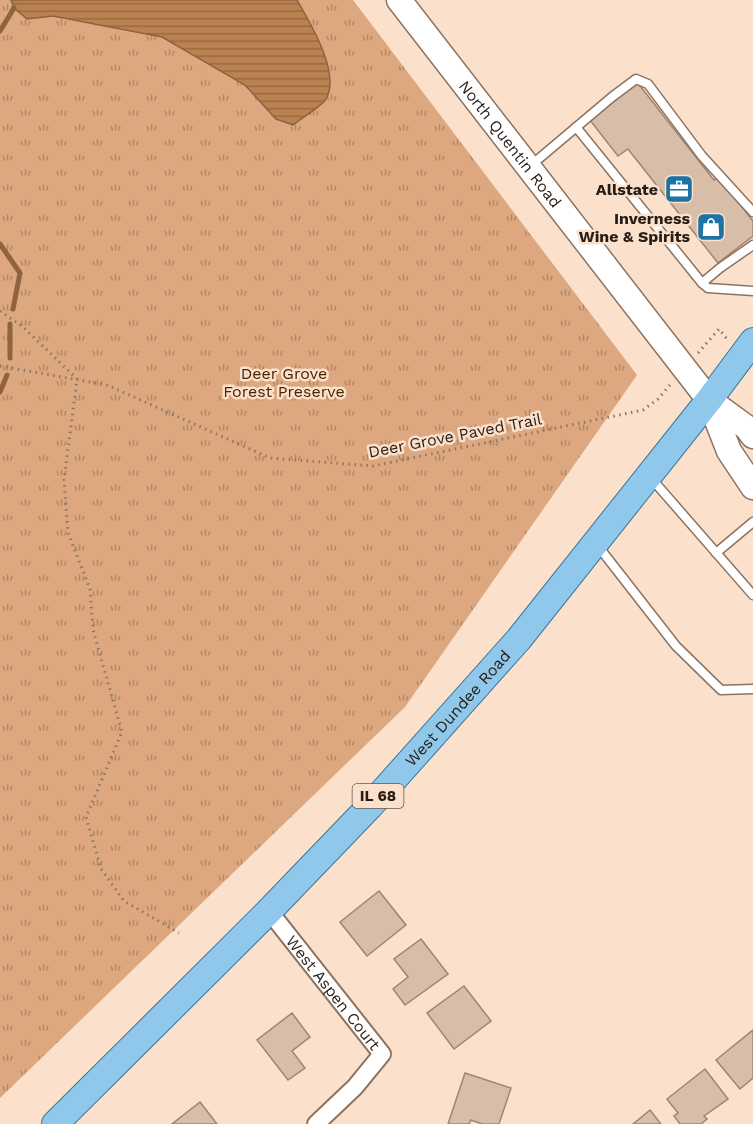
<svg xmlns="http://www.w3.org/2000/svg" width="753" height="1124" font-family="'Work Sans',sans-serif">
<defs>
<pattern id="park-tufts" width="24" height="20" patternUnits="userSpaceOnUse" patternTransform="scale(1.5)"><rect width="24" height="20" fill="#dda87f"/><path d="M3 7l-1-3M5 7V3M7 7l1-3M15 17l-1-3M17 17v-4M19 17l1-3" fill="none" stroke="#b38867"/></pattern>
<pattern id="water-rules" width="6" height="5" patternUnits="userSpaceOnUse" patternTransform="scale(1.5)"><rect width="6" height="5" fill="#bc8151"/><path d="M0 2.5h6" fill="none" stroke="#996942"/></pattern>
</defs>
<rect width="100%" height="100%" fill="#fbe0cb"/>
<path fill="url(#park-tufts)" d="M0,0H353L637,375L405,707L0,1098Z"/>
<path fill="url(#water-rules)" stroke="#8f633f" stroke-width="1.5" d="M11,0H297C310,23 341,73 326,99C321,107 301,118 293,125L276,119L245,85L162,37L53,16L27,19L14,8Z"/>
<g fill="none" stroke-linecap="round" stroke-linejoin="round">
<g stroke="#8f633f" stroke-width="5">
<path d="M0,31L14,8"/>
<path d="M0,244L20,273L13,309"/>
<path d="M10,358V324"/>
<path d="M0,392L7,375"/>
</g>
</g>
<g fill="#d8bda9" stroke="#9e8572" stroke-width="1.5">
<path d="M637,82L714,180L718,176L753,221V236L718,263L628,149L618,156L589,119Z"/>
<path d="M379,891L406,925L367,956L340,922Z"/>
<path d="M421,939L448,974L405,1005L393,989L408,977L394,959Z"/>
<path d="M464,986L491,1021L454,1049L427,1013Z"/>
<path d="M292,1013L310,1037L292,1051L305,1068L288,1080L257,1040Z"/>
<path d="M753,1030V1078L740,1089L716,1060Z"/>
<path d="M705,1069L728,1099L704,1116L707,1119L701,1124H680L674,1116L678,1113L667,1099Z"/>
<path d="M465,1073L511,1088L499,1124H482L471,1120L469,1124H448Z"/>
<path d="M200,1102L217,1124H172Z"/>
<path d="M650,1110L661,1124H633Z"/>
</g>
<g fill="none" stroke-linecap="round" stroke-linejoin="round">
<g stroke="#8c7361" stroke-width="11">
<g id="lane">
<path d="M576,127L702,283"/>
<path d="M529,167L612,97L636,79L648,84L702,156L753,212"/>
<path d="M753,245L720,268L702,283L708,288L753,291"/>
<path d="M651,478L753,595"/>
<path d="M598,546L676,646L721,690L753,689"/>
<path d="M716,553L753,522"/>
</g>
</g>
<g stroke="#8c7361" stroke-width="20">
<g id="street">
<path id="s1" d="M269,911L382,1054L355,1087L316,1124"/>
</g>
</g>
<g stroke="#8c7361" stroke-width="27">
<g id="secondary">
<path id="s2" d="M399,0L709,400L729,451L753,487"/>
<path d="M709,400L746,427L753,436"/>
</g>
</g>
<g stroke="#3a7598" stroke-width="28">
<g id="primary">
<path id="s3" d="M55,1124L269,911L370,806L519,639L709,400L753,341"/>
</g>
</g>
<g stroke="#89776a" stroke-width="3" stroke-dasharray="1.5 4.5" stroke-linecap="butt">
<path d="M0,311L23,327L77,379L64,480L68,533L90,589L93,630L122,732L86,817L101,869L124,901L179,933"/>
<path d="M698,353L719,329L727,339"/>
<path d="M0,366L107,385L270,458L373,466L643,410L658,399L670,385"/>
</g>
<use href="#lane" stroke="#fff" stroke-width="8"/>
<use href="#street" stroke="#fff" stroke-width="16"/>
<use href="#secondary" stroke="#fff" stroke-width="24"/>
<use href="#primary" stroke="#8fc8eb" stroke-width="26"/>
</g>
<defs>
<g id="office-square" transform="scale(1.5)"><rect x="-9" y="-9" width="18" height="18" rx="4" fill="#1d73a3" stroke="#fbe0cb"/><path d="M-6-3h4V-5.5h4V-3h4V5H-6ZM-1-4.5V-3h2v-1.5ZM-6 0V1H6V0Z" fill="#fff"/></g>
<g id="shop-square" transform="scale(1.5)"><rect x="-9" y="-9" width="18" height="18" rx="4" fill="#1d73a3" stroke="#fbe0cb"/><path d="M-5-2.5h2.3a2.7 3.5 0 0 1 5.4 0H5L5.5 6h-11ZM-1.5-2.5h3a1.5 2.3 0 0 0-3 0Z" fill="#fff"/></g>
</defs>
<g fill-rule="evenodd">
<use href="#office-square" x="679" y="189"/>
<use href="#shop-square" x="711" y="227"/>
</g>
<g text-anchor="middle" stroke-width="5" stroke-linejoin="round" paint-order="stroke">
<rect fill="#fbe0cb" stroke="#67584c" stroke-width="1.5" x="352.5" y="784" width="51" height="24" rx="4.5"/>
<g font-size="15" font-weight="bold" fill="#271d16">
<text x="378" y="801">IL 68</text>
</g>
<g font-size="16" fill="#271d16" stroke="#fbe0cb">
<text dy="6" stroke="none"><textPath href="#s2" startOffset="182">North Quentin Road</textPath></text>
<text transform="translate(455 435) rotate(-11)" y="6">Deer Grove Paved Trail</text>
<text dy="6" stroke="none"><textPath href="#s3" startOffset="579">West Dundee Road</textPath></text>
<text dy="6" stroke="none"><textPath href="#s1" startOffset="104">West Aspen Court</textPath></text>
</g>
<g font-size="16" font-weight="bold" fill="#271d16" stroke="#fbe0cb" text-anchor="end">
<text x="658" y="195">Allstate</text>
<text x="690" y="224">Inverness<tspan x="690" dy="18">Wine &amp; Spirits</tspan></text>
</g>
<g font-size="16" fill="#4c2500" stroke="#fbe0cb">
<text x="284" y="379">Deer Grove<tspan x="284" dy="18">Forest Preserve</tspan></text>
</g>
</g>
</svg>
